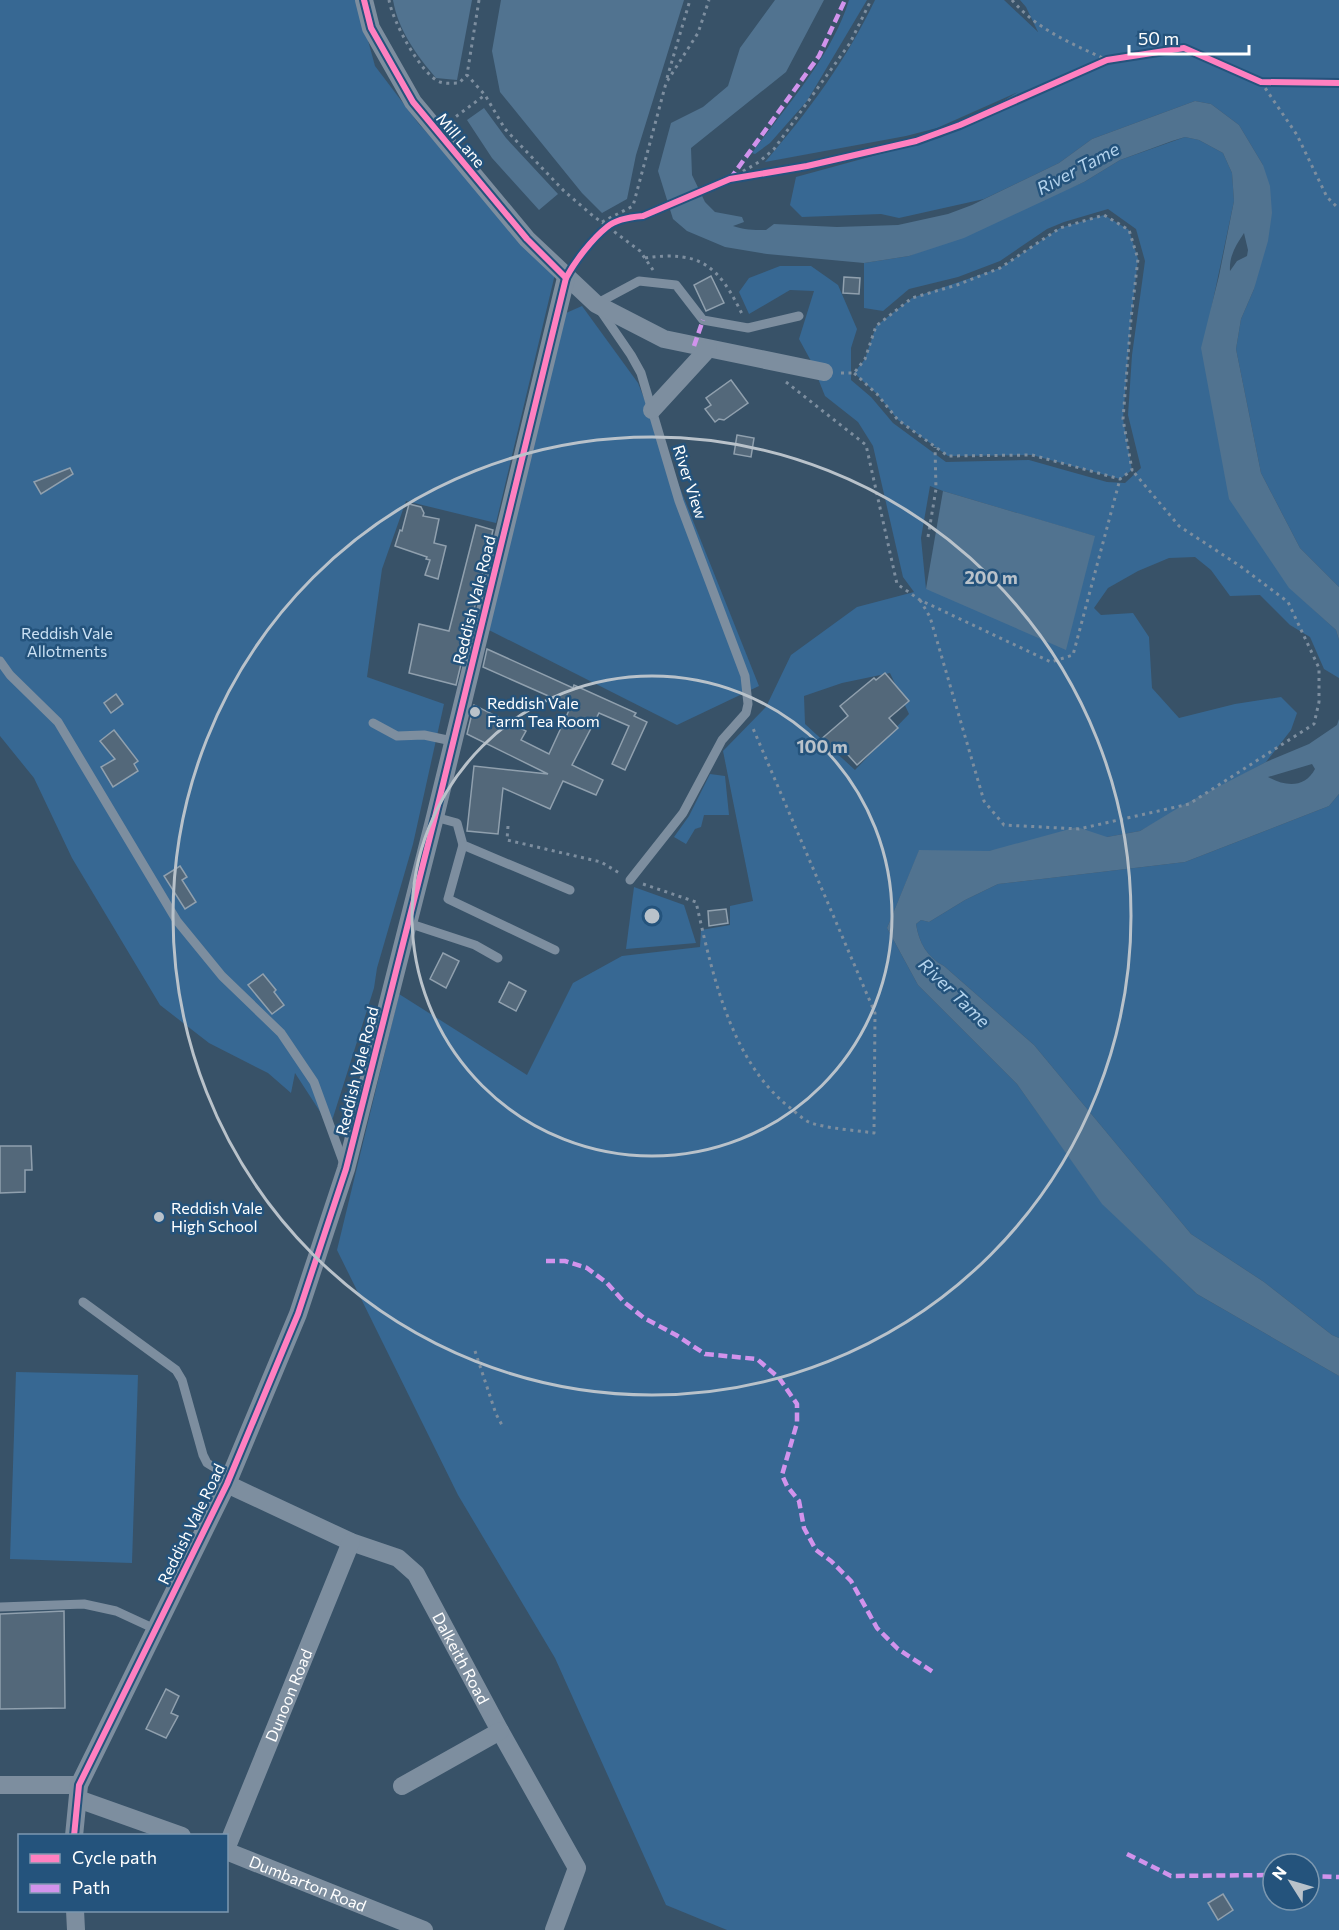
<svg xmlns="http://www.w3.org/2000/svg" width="1339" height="1930" font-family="Commissioner,sans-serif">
<rect width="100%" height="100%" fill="#385268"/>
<g fill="#376893" fill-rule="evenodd">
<path d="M0,0H357L375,66L419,124L555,274L496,523L406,501L382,569L367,677L444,704L413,844L377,968L374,988L330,1127L295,1073L291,1093L268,1073L209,1043L160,1005L72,858L34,778L0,736Z"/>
<path d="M849,0H867L807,101L770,143L755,154L752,153C786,106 832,56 849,0Z"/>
<path d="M875,0H1004L1038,32L1026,7L1020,0H1339V587L1300,548L1261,473L1236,349L1241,319L1254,289L1263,165L1239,125L1211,104L1195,101L1092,139L1059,163L984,199L899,218L881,214L802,217L790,205L796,177L942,137L1018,92L937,128L906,136L765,162C808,112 847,59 875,0Z"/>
<path d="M1185,137L1199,140L1223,153L1232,173L1234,201L1211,310L1290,588L1336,630L1339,640V678L1324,669L1310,637L1290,625L1260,595L1230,596L1211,570L1195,557L1169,558L1138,571L1108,588L1094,608L1101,615L1133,613L1149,637L1152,688L1179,718L1235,704L1281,697L1297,713L1291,730L1266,762L1140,831L1107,837L989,851H919L887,928L918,985L1017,1084L1103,1204L1197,1294L1339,1376V1930H727L666,1905L555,1658L458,1495L337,1250L399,994L527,1075L573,983L622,956L700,947L701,930L730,925V906L753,901L723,751L766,707L791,655L857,607L914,592L903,577L873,446L858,422L825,396L811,361L799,339L814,291L790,290L749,314L739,292L749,278L780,266H811L838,285L857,329L851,348V380L871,397L893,423L946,462L1029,460L1107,482L1125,483L1141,468L1128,415L1132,355L1145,261L1136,229L1108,209L1064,222L1047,229L1000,261L958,277L909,289L883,311L864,308V263L909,256L1084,182L1120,160ZM930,486L943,491L1094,536L926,589L921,538ZM890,673L909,714L855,770L805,724L804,696L842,683ZM1273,1864H1309V1900H1273Z"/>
<path d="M1104,215L1129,230L1138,259L1131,319L1123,419L1132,470L1120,479L1032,455L948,456L898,420L877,394L854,373L865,359L876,326L912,298L1000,268L1060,228Z"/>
<path d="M582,306L638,383L759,686L677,725L485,628L566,313Z"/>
<path d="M710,774L725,776L729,815H704L701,827L695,829L686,844L674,837L689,816Z"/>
<path d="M1339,794V1338L1332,1335L1264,1282L1191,1234L1034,1045L944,966C927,957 919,943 916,924L921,920L929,922L965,900L998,884L1185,862L1329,806Z"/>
<path d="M634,887L684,905L696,943L626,949Z"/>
<path d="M16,1372L138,1375L132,1563L10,1559Z"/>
</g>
<g fill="#517390" fill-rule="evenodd">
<path d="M393,0H472L457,80L436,78C417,56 398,30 393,0Z"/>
<path d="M501,0H684L636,155L627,199L602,213L582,193L500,92L492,51Z"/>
<path d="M775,0H824L786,72L691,148L692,175L705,202L715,212L742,217L744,222L733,226C745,230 754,230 766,230L774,224L837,227L898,225L948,214L972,205L1059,163L1092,139L1195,101L1211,104L1239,125L1263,165L1270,186L1272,213L1268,241L1254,289L1241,319L1236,349L1261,473L1300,548L1339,587V640L1336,630L1289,588L1229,499L1201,348L1219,276L1234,201L1232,173L1223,153L1199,140L1185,137L1172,141L1120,160L1084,182L964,238L909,256L864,263L767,254L725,247L687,231L673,219L658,171L671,123L703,107L728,86L740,48ZM1244,233L1248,250L1247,256L1237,261L1230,271C1229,256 1236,245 1244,233Z"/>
<path d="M484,108L506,138L558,194L539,210L492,158L467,120Z"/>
<path d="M943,491L1095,536L1066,650L926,589Z"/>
<path d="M1339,719V794L1329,806L1185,862L998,884L965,900L929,922L921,920L916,924C919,943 927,957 944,966L1034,1045L1191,1234L1264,1282L1332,1335L1339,1338V1376L1197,1294L1102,1204L1017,1084L918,985L887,928L919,850L989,851L1077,827L1107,837L1140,831L1183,805L1266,762L1309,744L1337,725ZM1312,764L1315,769C1305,788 1286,787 1268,777Z"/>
</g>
<g fill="#53687a" stroke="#90a0ae" stroke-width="1.5">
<path d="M711,276L724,303L706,311L694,285Z"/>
<path d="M844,277L860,278L859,294L843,293Z"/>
<path d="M731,380L748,403L724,420L719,419L715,422L705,409L711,405L706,398Z"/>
<path d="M737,435L754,438L751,457L734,454Z"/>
<path d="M70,468L73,474L41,494L34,482Z"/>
<path d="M409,504L421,507L424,513L423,516L439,519L434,543L446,546L438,579L425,575L430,560L426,559L427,557L395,546L400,530L402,531Z"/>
<path d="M476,525L493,530L456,685L409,673L419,624L449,631Z"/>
<path d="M487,649L573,688L574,685L636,713L634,716L647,722L625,770L612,764L629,726L599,713L572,765L603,780L596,795L563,781L550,809L503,788L498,834L467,831L474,766L548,774L467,734L474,705L526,731L521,740L549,754L571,706L483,667Z"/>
<path d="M885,673L909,701L889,718L898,728L857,765L841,747L832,755L819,741L848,716L840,706L874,678L876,680Z"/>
<path d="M116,694L123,704L111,713L104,703Z"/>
<path d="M114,730L138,761L134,764L138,771L113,787L101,767L115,759L100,741Z"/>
<path d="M180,866L187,877L182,880L196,902L185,909L164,876Z"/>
<path d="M726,909L728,923L709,926L708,911Z"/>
<path d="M443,953L459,961L446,988L430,979Z"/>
<path d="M263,974L276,990L274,992L284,1005L272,1014L248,985Z"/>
<path d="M509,982L526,991L516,1011L499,1002Z"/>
<path d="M0,1146H31L32,1170H25V1192L0,1193Z"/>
<path d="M64,1611L65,1708L0,1709V1614Z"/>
<path d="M166,1689L179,1696L171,1713L178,1716L166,1738L146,1729Z"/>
<path d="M1223,1894L1233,1910L1218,1920L1208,1903Z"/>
</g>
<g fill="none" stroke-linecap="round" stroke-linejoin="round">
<g stroke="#7d8e9f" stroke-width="3" stroke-dasharray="3 4.5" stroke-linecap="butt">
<path d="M389,0C392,20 421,75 440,82C446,84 453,83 459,83L467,75"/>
<path d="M479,0L467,75L485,95L505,129L564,191L592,215L640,251L653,270"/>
<path d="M1012,0C1037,30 1073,44 1107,60"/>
<path d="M667,78L690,0"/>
<path d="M1261,82L1297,135L1327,197L1339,209"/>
<path d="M1261,82L1339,83"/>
<path d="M450,121L485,95"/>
<path d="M730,179L759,162L774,149L850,43L871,0"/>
<path d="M602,222L633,206L666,83L698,33L709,0"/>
<path d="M645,258C701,250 719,266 743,316"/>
<path d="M841,373H854L865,359L876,326L912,298L957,285L1000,268L1060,228L1104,215L1129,230L1138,259L1131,319L1123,419L1132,470L1120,479L1032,455L948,456L898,420L877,394L854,373"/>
<path d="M786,382L866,445L897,584L920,600L1051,662L1073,655L1120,479"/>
<path d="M928,537L936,489L935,447"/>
<path d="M920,600L930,617L984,801L1004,825L1079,829L1189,804L1314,724L1319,702V668L1288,602L1240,566L1179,526L1132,470"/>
<path d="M508,826L507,840L601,862L621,874"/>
<path d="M643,884L696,902C712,972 730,1060 789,1107C796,1112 803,1120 811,1123C831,1129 854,1130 874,1133L875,1013L752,726"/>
<path d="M475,1351L496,1414L503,1427"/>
</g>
<g stroke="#7d8e9f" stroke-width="9">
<path d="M0,661L10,675L58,722L177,921L222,976L281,1033L314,1082L344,1164"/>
<path d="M373,723L397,736L424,735L452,741"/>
<path d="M435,817L457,823L463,845L570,890"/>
<path d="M463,845L448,899L555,950"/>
<path d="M630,880L683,813L722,740L746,713L748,704L745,676L679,501L641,373L631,355L596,304L639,281L676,285L703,320L748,328L799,316"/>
<path d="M408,923L475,945L498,958"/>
<path d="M83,1302L176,1370L182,1380L203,1455L207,1463L230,1477"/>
<path d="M0,1607L84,1604L116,1611L155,1629"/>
</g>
<g stroke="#7d8e9f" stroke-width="18">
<path d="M364,0L371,28L413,102L527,239L596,304L664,339L824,372"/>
<path d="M652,410L708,349"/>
<path id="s1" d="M227,1484L351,1542L398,1558L416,1574L500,1731L577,1868L554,1930"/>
<path d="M0,1785H79"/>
<path d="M402,1786L500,1731"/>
<path d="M78,1799L182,1836"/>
<path d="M74,1836L79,1785L227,1484L298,1314L346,1169L435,817L566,278"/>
<path id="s2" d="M226,1849L351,1542"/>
<path id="s3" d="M226,1851L424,1930"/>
<path d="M75,1910L76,1930"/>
</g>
<g stroke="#d193ec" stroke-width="4.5" stroke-dasharray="9 4.5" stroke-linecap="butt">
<path d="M730,179L819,56L845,0"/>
<path d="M694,346L703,320"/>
<path d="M546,1261H565L587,1268L607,1283L624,1302L644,1318L676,1335L705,1354L757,1359L779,1378L797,1404V1423L782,1475L787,1486L799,1501L804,1528L816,1550L831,1561L851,1581L877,1628L898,1649L933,1672"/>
<path d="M1127,1854L1171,1876L1273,1875"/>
<path d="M1309,1876L1339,1877"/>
</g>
<g stroke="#24537c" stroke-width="10">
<g id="cycleway">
<path d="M364,0L371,28L413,102L527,239L566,278"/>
<path d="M74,1836L79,1785L227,1484L298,1314L346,1169L435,817L566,278C575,261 592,239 607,227C616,219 631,217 643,216L730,179L807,166L916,141L960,125L1107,60L1184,48L1261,82L1339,83"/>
</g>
</g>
<use href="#cycleway" stroke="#ff80c0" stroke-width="6"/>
</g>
<g fill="none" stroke="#b9c2ca" stroke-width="3">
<circle cx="652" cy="916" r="240"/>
<circle cx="652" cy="916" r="479"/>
</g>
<g fill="#b9c2ca" stroke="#24537c" stroke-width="2">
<circle cx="475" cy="712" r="6"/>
<circle cx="159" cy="1217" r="6"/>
</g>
<g text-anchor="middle" stroke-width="5" stroke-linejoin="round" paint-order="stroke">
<g font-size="16" fill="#fff" stroke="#24537c">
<text transform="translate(461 140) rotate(50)" y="6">Mill Lane</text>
<text transform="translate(690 482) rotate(72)" y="6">River View</text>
<text transform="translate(474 600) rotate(-76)" y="6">Reddish Vale Road</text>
<text transform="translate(357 1071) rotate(-76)" y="6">Reddish Vale Road</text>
<text transform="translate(191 1524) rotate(-64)" y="6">Reddish Vale Road</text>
<text dy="6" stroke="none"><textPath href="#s1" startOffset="306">Dalkeith Road</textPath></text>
<text dy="6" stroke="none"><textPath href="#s2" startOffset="166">Dunoon Road</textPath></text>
<text dy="6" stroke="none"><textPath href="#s3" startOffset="88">Dumbarton Road</textPath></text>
</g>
<g font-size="16" fill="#cbe1f4" stroke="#24537c">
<text x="67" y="639">Reddish Vale<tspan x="67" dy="18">Allotments</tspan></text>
</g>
<g font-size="16" fill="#fff" stroke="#24537c" text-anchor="start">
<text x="487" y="709">Reddish Vale<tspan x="487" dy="18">Farm Tea Room</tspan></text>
<text x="171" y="1214">Reddish Vale<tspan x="171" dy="18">High School</tspan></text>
</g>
<g font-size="18" font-style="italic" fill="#b3d3ed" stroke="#24537c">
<text transform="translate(1078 169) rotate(-28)" y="6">River Tame</text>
<text transform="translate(954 993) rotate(44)" y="6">River Tame</text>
</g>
</g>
<circle cx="652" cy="916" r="9" fill="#b9c2ca" stroke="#24537c" stroke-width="3"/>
<g font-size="18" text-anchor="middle" font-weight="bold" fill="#b9c2ca" stroke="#24537c" stroke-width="5" stroke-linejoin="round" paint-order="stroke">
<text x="991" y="584">200 m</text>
<text x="822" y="753">100 m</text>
</g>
<rect x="18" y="1834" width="210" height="78" fill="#24537c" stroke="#7c98b0" stroke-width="1.5"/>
<rect x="30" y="1854" width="30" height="9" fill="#ff80c0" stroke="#7c98b0" stroke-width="1.5"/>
<text x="72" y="1864" font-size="18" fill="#ffffff">Cycle path</text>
<rect x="30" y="1884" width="30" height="9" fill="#d193ec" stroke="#7c98b0" stroke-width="1.5"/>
<text x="72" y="1894" font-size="18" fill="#ffffff">Path</text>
<g transform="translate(1291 1882) rotate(307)"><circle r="28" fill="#24537c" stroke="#7c98b0" stroke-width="1.5"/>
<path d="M0-4.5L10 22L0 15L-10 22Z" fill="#b9c2ca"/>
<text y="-9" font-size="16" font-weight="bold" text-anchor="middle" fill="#ffffff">N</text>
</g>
<path d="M1129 45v9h120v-9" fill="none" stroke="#ffffff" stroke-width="3"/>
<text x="1138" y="45" font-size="18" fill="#ffffff" stroke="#24537c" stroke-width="4.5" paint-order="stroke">50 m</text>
</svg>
